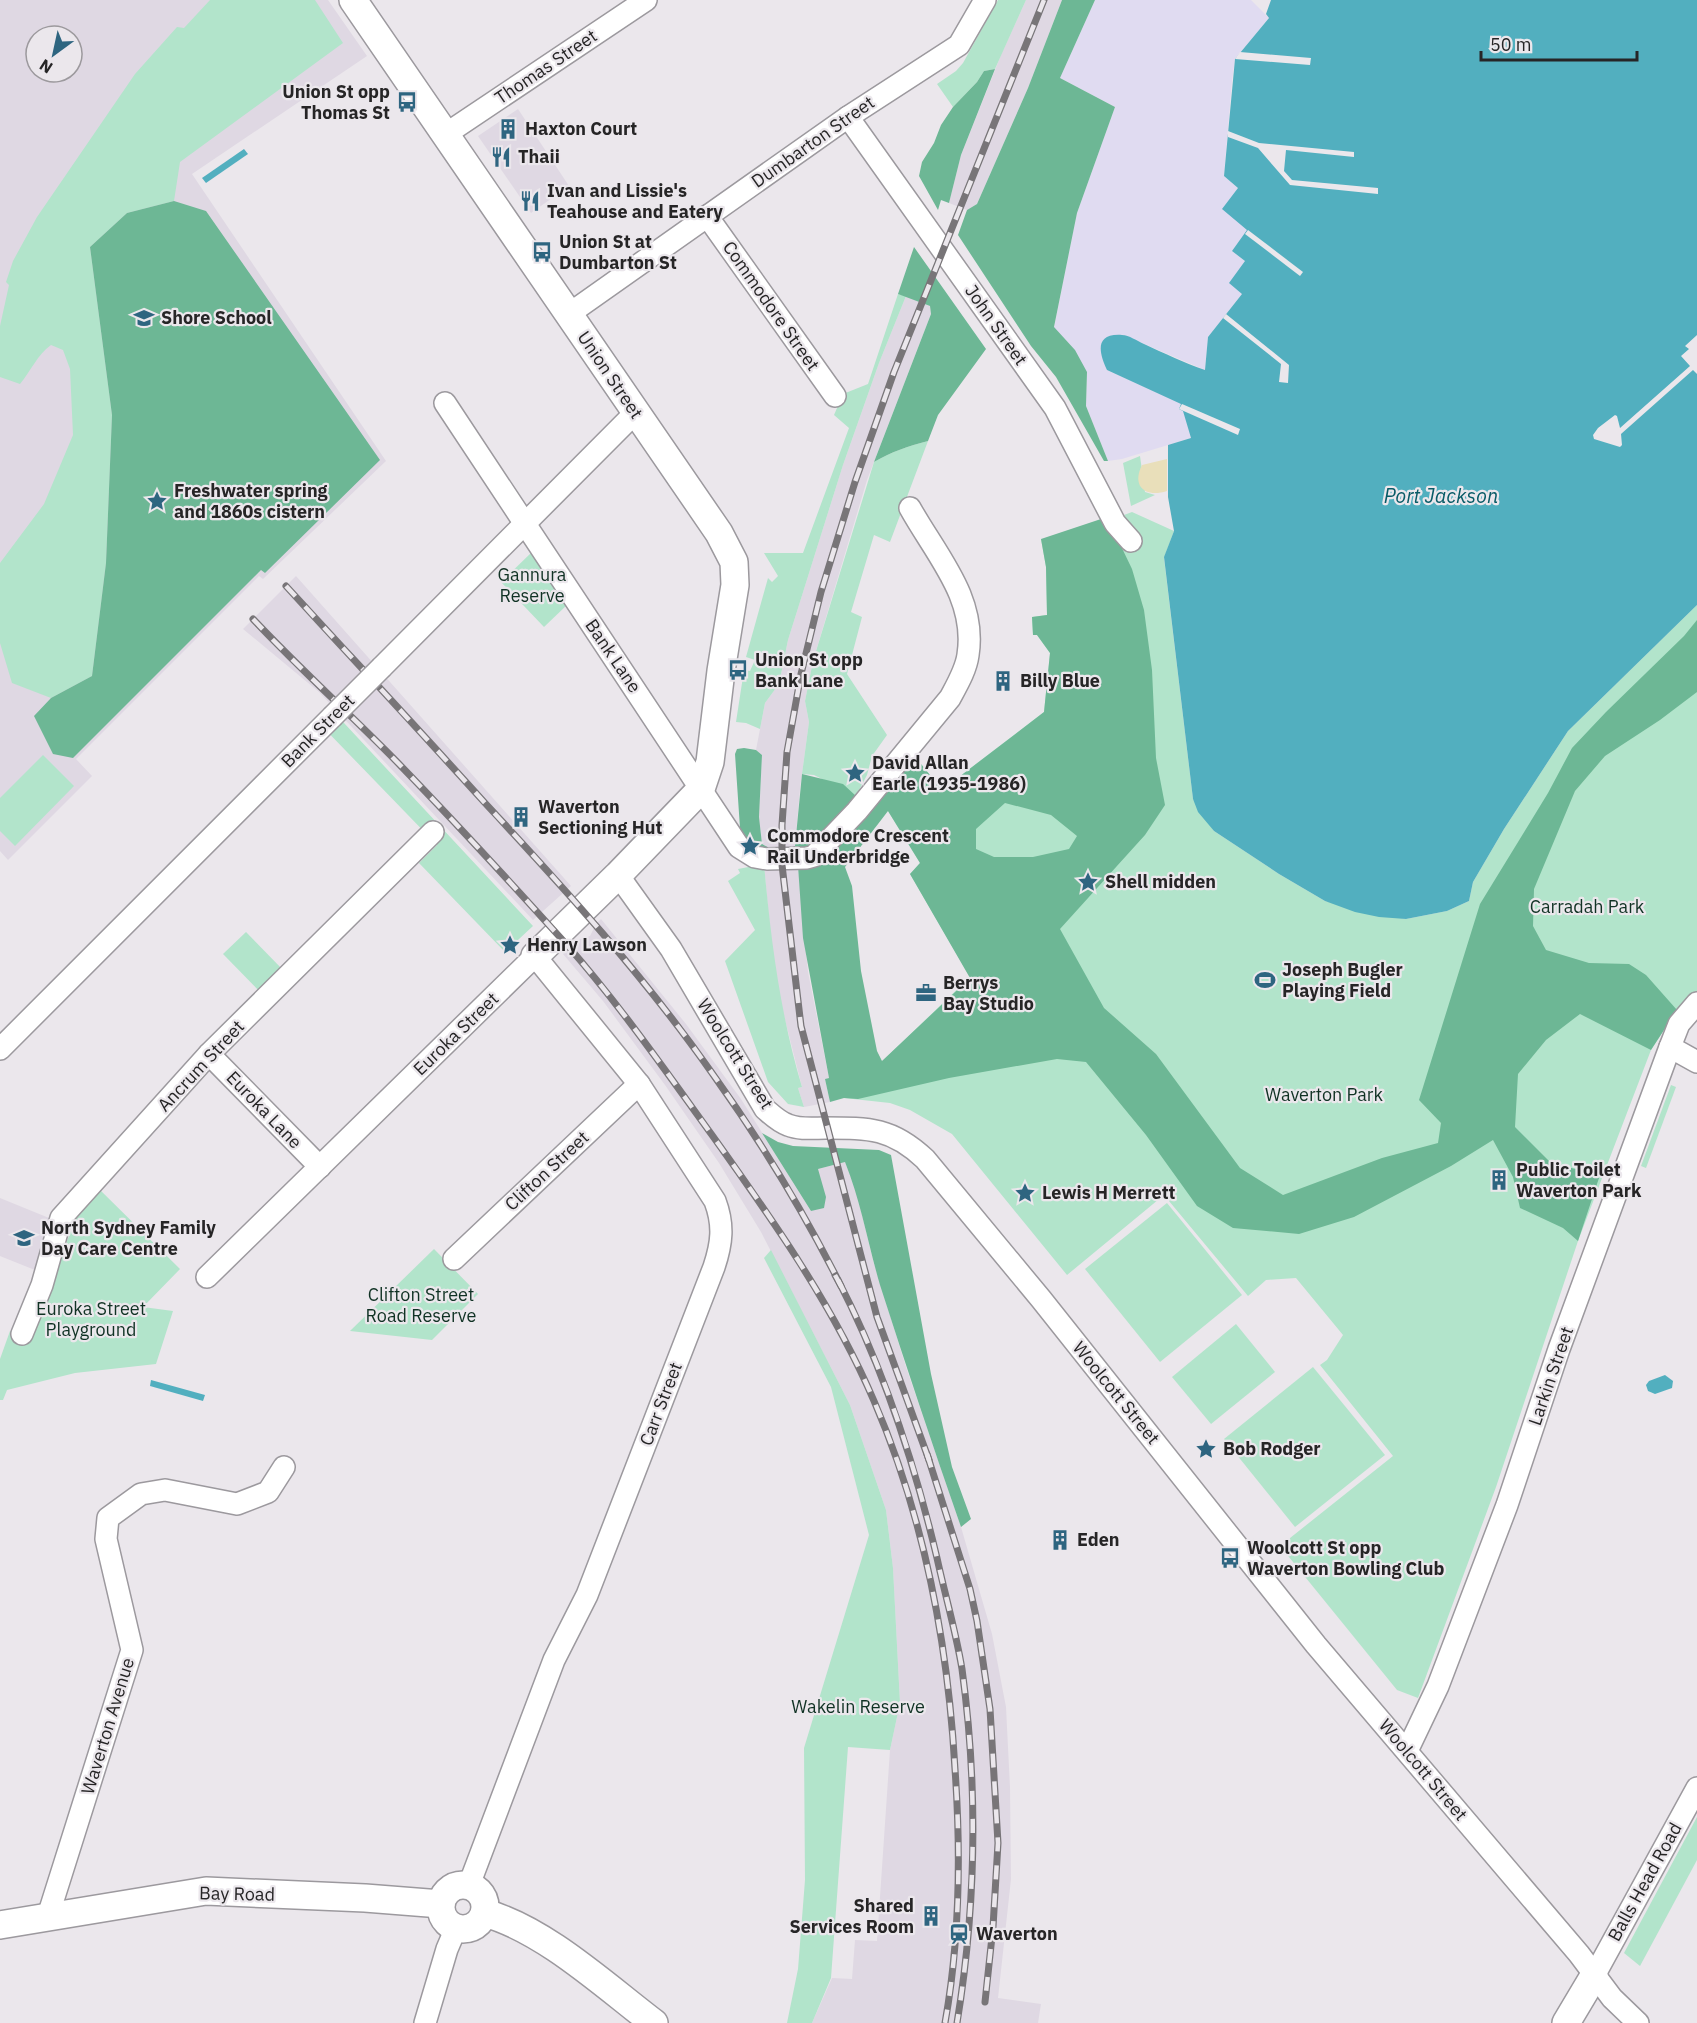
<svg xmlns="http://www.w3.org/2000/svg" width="1697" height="2023" font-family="'IBM Plex Sans',sans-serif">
<rect width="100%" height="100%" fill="#ebe7ec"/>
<g fill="#dfd8e3" fill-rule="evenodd">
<path d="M0,0H328L367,56L192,174L386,461L263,579L259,576L76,759L92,776L8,860L0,851ZM36,36H72V72H36Z"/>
<path d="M1026,0H1062L1028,88L977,204L967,210L949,203L961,155L1001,55Z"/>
<path d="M518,109L569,186L531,213L478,136Z"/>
<path d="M906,296L930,306L931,314L867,480L813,661L805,701L809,722L800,789L795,846L788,851H774L762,845L759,817L762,755L756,750L765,703L779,684L788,640L843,465L879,363Z"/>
<path d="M296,576L571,886L533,920L319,692L243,629Z"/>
<path d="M764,864L798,866L808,972L829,1078L825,1079L830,1102L804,1107L798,1088L802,1087L780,1000L771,942Z"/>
<path d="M601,919L686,1024L741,1099L811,1211L818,1169L845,1162L856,1189L873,1260L906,1367L961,1527L992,1634L1006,1707L1010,1787L1011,1879L998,1998L1041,2004L1038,2023H812L832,1978L852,1979L855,1940L877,1941L890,1750L900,1703L893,1568L886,1510L850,1405L761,1232L719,1163L665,1085L603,1001L563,954L578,940L590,936L596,924Z"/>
<path d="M0,1198L54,1220L35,1270L0,1256Z"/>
</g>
<path fill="#e0dbf1" d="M1095,0H1251L1269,18L1235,59L1232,81L1224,176L1238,188L1248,230L1232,251L1245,261L1242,294L1208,337L1205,370L1123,335L1107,370L1182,404L1191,438L1122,459L1108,461L1086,406L1087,372L1054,328L1077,213L1115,107L1060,78Z"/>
<g fill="#b2e4cb">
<path d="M210,0H315L343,43L180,162L174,201L127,213L90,247L112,415L106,563L92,676L51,698L12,683L0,643V563L44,504L73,435L70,369L63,350L51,345C37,355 31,371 20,384L0,377V326L9,285L6,282L13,261L37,217L135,74L177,27L184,28Z"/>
<path d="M998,0H1026L995,69L984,71L977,82L953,107L937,84L956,71L963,63Z"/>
<path d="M898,294L906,296L879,363L843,465L788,640L779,684L765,703L760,729L746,723L736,722L744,670L750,671L755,660L746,657L768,578L772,582L778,576L764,553H803L849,428L834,415L843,394L868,384Z"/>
<path d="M928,441L890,542L874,535L851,612L862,617L847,674L887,735L872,756L867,775L856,796L814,775L802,774L809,722L805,701L813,661L874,462C891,452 908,446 928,441Z"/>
<path d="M1140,456L1145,492L1155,495L1131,506L1123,463Z"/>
<path d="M1132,512L1174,531L1164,558L1193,799L1214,831L1279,874L1325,901L1406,919L1447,911L1469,901L1473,882L1504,829L1568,731L1697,605V992L1677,1010L1651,1050L1578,1241L1496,1487L1418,1698L1397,1690L1280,1546L1393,1456L1320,1365L1327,1360L1343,1335L1296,1278L1266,1280L1248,1296L1164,1195L1067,1275L952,1134L910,1110L890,1103L844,1098L970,977L910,874L920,863L888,811L913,754L942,790L1044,712L1050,653L1037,635H1033L1032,617L1047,615L1046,567L1041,539H1138L1124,515Z"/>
<path d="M532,552L568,604L544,627L501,582Z"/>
<path d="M331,709L533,926L505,952L419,863L437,845L317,721Z"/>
<path d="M43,755L74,786L15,846L0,831V798Z"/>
<path d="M764,864C771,941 780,1013 802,1087L798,1088L804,1107L788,1104L768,1082L725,961L755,930L728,881L740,873L738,869Z"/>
<path d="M246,932L285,972L262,994L223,954Z"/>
<path d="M1671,1085L1676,1087L1646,1168L1641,1166Z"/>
<path d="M97,1187L180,1269L143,1307L173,1311L156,1364L75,1373L7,1390L3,1400H0V1359L10,1331L28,1338L83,1201Z"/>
<path d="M1167,1203L1242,1295L1160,1362L1085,1269Z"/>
<path d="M434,1249L478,1294L432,1340L350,1331Z"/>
<path d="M771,1250L850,1405L886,1510L893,1568L900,1703L890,1750L848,1747L831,1978L812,2023H787L798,1969L805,1880L804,1748L869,1535L831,1387L764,1258Z"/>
<path d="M1236,1324L1275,1372L1211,1424L1172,1377Z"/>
<path d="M1313,1367L1385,1455L1295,1527L1224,1439Z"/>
<path d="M1697,1817V1860L1640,1966L1624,1953Z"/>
</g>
<g fill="#6db795" fill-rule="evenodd">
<path d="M1062,0H1095L1060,78L1115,107L1077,213L1054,327L1075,350L1087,372L1086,406L1108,461H1104L1056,377L1031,346L958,235L967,210L977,204L1028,88Z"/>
<path d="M995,69L961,155L949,203L941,200L938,210L919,176L922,162L934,143L941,125L953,107L977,82L984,71Z"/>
<path d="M174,201L206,211L380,460L265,573L261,570L73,758L53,754L34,716L51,698L92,676L106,563L112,415L90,247L127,213Z"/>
<path d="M914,247L986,349L938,415L928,441C908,446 891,452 874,462L931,314L930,306L898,294Z"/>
<path d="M1107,517L1132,569L1144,610L1152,670L1156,758L1165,805L1145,835L1060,929L1104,1008L1156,1054L1240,1168L1283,1195L1382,1158L1438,1143L1441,1123L1419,1100L1480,904L1548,793L1572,748L1606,712L1684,636L1697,620V692L1660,720L1605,756L1575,791L1534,889L1533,926L1546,950L1589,963L1629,964L1646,975L1677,1010L1651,1050L1580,1014L1546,1040L1518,1074L1515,1127L1551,1163L1600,1175L1578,1241L1563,1228L1520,1208L1513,1177L1493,1140L1451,1166L1354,1217L1299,1234L1233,1228L1197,1206L1146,1135L1086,1062L1057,1059L949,1078L858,1099L844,1098L830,1102L825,1079L829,1078L803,938L798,866L913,754L942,790L1044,712L1050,653L1037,635H1033L1032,617L1047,615L1046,567L1041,539ZM1005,803L1051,815L1077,836L1069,849L1033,857H994L976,849V829ZM888,811L920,863L910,874L970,978L882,1061L877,1051L861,971L852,886L845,867Z"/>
<path d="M744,748L756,750L762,755L759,817L762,844C774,851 784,854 795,846L802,774L843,784L856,796L815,845L806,851L771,855L744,838L740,828L735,754L737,749Z"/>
<path d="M762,1133L778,1142L793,1146L879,1150L891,1155L931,1374L952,1467L971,1519L961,1527C933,1447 906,1366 880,1285C868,1244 861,1202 845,1162L818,1169L826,1197L824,1208L811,1211Z"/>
</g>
<path fill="#e9dfba" d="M1167,459V491C1146,498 1131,487 1142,465Z"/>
<g fill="#52afbf">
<path d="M1271,0H1697V605L1568,731L1504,829L1473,882L1469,901L1447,911L1406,919L1379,917L1355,912L1325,901L1279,874L1214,831L1198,812L1193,799L1164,557L1174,531L1168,497V445L1191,438L1183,411L1179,409L1181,404L1107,370C1099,353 1094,333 1122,335C1129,335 1137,341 1144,344C1164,353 1184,363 1205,370L1208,337L1242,294L1229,283L1245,261L1232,251L1247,230L1222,209L1238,188L1224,176L1235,59L1269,18L1266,14Z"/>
<path d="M244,149L248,154L206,183L202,178Z"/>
<path d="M1665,1375L1673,1381L1672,1388L1655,1394L1648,1391L1646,1385L1649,1381Z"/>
<path d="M151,1380L205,1395L203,1401L150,1386Z"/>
</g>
<g fill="#ebe7ec">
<path d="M1240,52L1311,58L1310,65L1235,59Z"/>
<path d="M1228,131L1259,143L1354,152V157L1286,150L1284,171L1292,180L1378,188V194L1290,185L1258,148L1228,137Z"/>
<path d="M1248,230L1303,272L1300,276L1245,234Z"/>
<path d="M1226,314L1289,365L1288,383L1279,382L1281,364L1223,318Z"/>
<path d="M1697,335V374L1693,370L1621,434L1622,445L1620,447L1594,439L1593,435L1598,428L1615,415L1617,416L1620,428L1690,366L1681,356L1689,349L1685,346Z"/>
<path d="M1182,404L1240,429L1238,435L1179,409Z"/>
</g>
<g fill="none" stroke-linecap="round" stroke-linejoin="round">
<g stroke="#9c999e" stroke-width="24">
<g id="minor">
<path d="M848,117L1055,408L1115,523L1131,541"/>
<path d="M446,134L646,0"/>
<path d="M707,216L835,396"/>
<path d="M569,314L848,117L959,45L985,0"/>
<path d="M445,403L739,847L755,857L767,859L807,858L814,856L857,811L950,698C957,685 966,670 968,655C977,598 936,555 910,508"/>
<path d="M382,667L635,413"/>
<path d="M618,875L671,949L765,1109C772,1115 779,1122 788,1125C800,1130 814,1128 826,1128C870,1128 892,1128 925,1159L1041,1299L1316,1645L1579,1954L1612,1998L1638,2023"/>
<path d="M1670,1047L1697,1062"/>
<path d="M0,1049L332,717"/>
<path d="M209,1054L320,1167"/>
<path d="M454,1259L639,1084"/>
<path d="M207,1277L535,956L639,1084L715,1201C724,1225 722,1243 714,1267L587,1595L554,1660L469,1885"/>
<path d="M22,1334L42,1285L61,1218L209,1054L433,832"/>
<path d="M1407,1751L1438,1686L1507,1505L1559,1349L1670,1047L1679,1024L1697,1003"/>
<path d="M48,1916L132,1650L106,1539L108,1518L141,1494L165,1490L237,1504L268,1492L284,1467"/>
<path d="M1594,1976L1697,1788"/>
<path d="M425,2023L447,1949L456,1928"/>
</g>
</g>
<g stroke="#9c999e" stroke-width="30">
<g id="tertiary">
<path d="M353,0L719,533L734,562L735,585L721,671L710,762L701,789L618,875L535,956"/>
<circle cx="463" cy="1907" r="22"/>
<path d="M485,1913C545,1930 604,1985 654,2023"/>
<path d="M0,1925L206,1891L365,1898L441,1904"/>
<path d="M1566,2023L1594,1976"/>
</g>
</g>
<use href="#minor" stroke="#fff" stroke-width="21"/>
<use href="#tertiary" stroke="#fff" stroke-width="27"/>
<g stroke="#787578" stroke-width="7">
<g id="rail">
<path d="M286,586C352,658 419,730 485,803C565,889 644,976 712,1073C760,1140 804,1212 841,1286L835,1275"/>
<path d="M253,619C300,669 351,715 399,764C456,823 512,884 567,945C619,1004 665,1070 712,1135C772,1219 833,1305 874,1401C924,1517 948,1644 955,1769C961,1854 960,1939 945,2023"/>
<path d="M838,1280C884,1369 914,1461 937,1558C945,1595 956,1632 962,1669C978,1786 976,1907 957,2023"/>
<path d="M927,1454L970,1589L977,1621L990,1709L998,1843L993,1927L985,2002"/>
<path d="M929,1460L877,1317L801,1026L782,865V825L787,752L801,674L821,592L855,482L894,372L1044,0"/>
</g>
</g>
<use href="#rail" stroke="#ebe7ec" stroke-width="4.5" stroke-dasharray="14" stroke-linecap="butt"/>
<g stroke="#9c999e" stroke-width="24" stroke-linecap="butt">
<path id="minor-bridge" d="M332,717L382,667"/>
</g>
<use href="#minor-bridge" stroke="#fff" stroke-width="21"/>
</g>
<defs>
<g id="bus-bare" transform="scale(1.62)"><path d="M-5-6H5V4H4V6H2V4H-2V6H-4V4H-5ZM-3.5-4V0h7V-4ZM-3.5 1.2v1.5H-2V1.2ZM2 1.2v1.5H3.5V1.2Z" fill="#2e6580" stroke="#ebe7ec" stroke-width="2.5" paint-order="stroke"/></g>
<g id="building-bare" transform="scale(1.62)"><path d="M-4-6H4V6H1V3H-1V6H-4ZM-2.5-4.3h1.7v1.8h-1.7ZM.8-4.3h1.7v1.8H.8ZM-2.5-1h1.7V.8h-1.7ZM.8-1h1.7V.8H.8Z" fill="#2e6580" stroke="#ebe7ec" stroke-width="2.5" paint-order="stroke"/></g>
<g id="restaurant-bare" transform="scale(1.62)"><path d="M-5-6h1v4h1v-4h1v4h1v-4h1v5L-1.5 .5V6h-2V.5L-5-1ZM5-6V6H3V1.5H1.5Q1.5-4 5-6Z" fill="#2e6580" stroke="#ebe7ec" stroke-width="2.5" paint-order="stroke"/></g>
<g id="school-bare" transform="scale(1.62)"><path d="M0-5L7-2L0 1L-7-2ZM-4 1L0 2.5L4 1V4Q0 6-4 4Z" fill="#2e6580" stroke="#ebe7ec" stroke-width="2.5" paint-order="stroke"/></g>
<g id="sight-bare" transform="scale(1.62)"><path d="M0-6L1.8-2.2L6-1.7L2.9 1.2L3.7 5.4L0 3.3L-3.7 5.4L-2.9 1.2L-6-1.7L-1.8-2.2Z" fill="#2e6580" stroke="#ebe7ec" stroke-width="2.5" paint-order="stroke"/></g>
<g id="stadium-bare" transform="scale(1.62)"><path d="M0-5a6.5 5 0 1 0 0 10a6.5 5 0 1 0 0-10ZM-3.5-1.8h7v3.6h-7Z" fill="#2e6580" stroke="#ebe7ec" stroke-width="2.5" paint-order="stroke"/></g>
<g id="office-bare" transform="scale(1.62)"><path d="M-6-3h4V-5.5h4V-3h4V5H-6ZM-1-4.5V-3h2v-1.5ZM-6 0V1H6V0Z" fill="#2e6580" stroke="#ebe7ec" stroke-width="2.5" paint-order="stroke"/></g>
<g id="station-bare" transform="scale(1.62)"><path d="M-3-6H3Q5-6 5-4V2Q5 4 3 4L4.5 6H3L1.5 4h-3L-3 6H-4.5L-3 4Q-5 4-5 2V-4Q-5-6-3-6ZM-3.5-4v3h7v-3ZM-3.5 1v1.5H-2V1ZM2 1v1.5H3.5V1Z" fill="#2e6580" stroke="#ebe7ec" stroke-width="2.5" paint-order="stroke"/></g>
</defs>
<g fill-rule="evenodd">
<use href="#bus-bare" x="407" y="102"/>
<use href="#building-bare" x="508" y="129"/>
<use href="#restaurant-bare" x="501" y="157"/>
<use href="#restaurant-bare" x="530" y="201"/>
<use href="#bus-bare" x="542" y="252"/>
<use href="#school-bare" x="144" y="318"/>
<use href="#sight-bare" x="157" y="501"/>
<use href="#bus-bare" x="738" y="670"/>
<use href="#building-bare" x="1003" y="681"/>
<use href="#sight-bare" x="855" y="773"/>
<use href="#building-bare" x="521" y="817"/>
<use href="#sight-bare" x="750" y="846"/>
<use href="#sight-bare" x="1088" y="882"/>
<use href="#sight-bare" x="510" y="945"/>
<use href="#stadium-bare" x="1265" y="980"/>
<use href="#office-bare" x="926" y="993"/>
<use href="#building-bare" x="1499" y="1180"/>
<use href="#sight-bare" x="1025" y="1193"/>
<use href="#school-bare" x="24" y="1238"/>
<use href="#sight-bare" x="1206" y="1449"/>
<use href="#building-bare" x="1060" y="1540"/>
<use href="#bus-bare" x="1230" y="1558"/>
<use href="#building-bare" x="931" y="1916"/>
<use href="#station-bare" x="959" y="1934"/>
</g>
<g text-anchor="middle" stroke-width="4.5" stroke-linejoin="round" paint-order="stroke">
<g font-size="18" fill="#262526" stroke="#ebe7ec">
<text transform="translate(546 67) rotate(-34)" y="6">Thomas Street</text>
<text transform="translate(813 142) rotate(-35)" y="6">Dumbarton Street</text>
<text transform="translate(771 306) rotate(55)" y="6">Commodore Street</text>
<text transform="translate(996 325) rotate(55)" y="6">John Street</text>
<text transform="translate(610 375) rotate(56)" y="6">Union Street</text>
<text transform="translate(613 656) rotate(56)" y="6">Bank Lane</text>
<text transform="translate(318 731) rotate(-45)" y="6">Bank Street</text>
<text transform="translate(456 1034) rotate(-44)" y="6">Euroka Street</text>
<text transform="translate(735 1054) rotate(58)" y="6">Woolcott Street</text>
<text transform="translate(201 1066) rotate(-47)" y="6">Ancrum Street</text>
<text transform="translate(264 1110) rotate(46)" y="6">Euroka Lane</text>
<text transform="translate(547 1171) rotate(-43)" y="6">Clifton Street</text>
<text transform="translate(1551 1376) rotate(-71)" y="6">Larkin Street</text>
<text transform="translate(1116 1393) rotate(51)" y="6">Woolcott Street</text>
<text transform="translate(661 1404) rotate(-69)" y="6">Carr Street</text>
<text transform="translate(108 1726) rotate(-73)" y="6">Waverton Avenue</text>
<text transform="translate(1423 1770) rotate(50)" y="6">Woolcott Street</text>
<text transform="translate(1645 1882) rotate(-61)" y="6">Balls Head Road</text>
<text transform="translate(237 1894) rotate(1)" y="6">Bay Road</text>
</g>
<g font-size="18" font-weight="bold" fill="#262526" stroke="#ebe7ec" text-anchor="start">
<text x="390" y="98" text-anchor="end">Union St opp<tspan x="390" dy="21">Thomas St</tspan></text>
<text x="525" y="135">Haxton Court</text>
<text x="518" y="163">Thaii</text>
<text x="547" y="197">Ivan and Lissie's<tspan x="547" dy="21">Teahouse and Eatery</tspan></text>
<text x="559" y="248">Union St at<tspan x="559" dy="21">Dumbarton St</tspan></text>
<text x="161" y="324">Shore School</text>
<text x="174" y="497">Freshwater spring<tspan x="174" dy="21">and 1860s cistern</tspan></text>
<text x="755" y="666">Union St opp<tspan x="755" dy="21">Bank Lane</tspan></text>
<text x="1020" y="687">Billy Blue</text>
<text x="872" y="769">David Allan<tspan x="872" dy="21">Earle (1935-1986)</tspan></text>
<text x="538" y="813">Waverton<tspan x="538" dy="21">Sectioning Hut</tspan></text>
<text x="767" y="842">Commodore Crescent<tspan x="767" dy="21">Rail Underbridge</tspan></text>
<text x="1105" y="888">Shell midden</text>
<text x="527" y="951">Henry Lawson</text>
<text x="1282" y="976">Joseph Bugler<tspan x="1282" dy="21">Playing Field</tspan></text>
<text x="943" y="989">Berrys<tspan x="943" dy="21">Bay Studio</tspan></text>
<text x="1516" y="1176">Public Toilet<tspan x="1516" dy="21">Waverton Park</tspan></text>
<text x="1042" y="1199">Lewis H Merrett</text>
<text x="41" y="1234">North Sydney Family<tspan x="41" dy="21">Day Care Centre</tspan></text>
<text x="1223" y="1455">Bob Rodger</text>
<text x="1077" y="1546">Eden</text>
<text x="1247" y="1554">Woolcott St opp<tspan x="1247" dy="21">Waverton Bowling Club</tspan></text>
<text x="914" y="1912" text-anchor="end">Shared<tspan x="914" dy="21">Services Room</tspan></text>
<text x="976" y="1940">Waverton</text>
</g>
<g font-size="18" fill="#103224" stroke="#ebe7ec">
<text x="532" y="581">Gannura<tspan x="532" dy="21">Reserve</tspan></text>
<text x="1587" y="913">Carradah Park</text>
<text x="1324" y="1101">Waverton Park</text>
<text x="421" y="1301">Clifton Street<tspan x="421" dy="21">Road Reserve</tspan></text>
<text x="91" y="1315">Euroka Street<tspan x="91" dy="21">Playground</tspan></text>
<text x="858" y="1713">Wakelin Reserve</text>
</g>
<g font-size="20" font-style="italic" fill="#085b67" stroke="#ebe7ec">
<text x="1441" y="503">Port Jackson</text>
</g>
</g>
<g transform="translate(54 54) rotate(213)"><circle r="28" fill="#ebe7ec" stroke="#9c999d" stroke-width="1.5"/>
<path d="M0-4.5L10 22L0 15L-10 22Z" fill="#2e6580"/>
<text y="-9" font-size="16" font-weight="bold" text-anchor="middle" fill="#262526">N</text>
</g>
<path d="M1481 51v9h156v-9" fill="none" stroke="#262526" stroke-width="3"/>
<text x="1490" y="51" font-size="18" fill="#262526" stroke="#ebe7ec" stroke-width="4.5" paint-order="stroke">50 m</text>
</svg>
